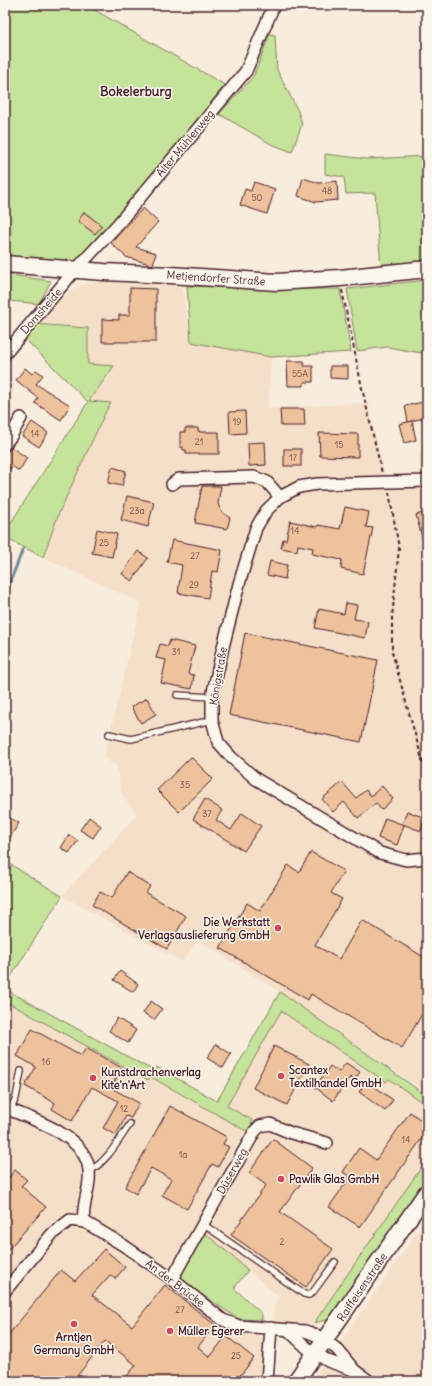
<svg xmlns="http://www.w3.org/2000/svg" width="432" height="1386" font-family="Delius,sans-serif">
<rect width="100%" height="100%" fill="#f8ecdc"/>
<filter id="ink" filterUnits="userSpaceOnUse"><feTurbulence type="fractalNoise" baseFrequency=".025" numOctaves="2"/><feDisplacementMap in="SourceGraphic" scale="8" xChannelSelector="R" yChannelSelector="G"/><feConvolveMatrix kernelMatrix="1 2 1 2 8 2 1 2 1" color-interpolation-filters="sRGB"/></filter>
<g filter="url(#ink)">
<g fill="#f5dfc9">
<path d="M102,282L182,286L191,342L271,357L268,408L368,403L384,474L420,475L419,457L427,450V1093L280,992L198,940L183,962L62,896L137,815L121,793L117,766L104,758L141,603L43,557L59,513L106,411L111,404L88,402L114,366L88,364V328L37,322L50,307L79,285Z"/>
<path d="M5,1001L148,1080L150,1077L246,1131L193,1232L166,1280L219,1323L236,1331L261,1337L267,1347L263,1381H5Z"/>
<path d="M281,1011L386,1082L388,1079L427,1106V1159L314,1323L307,1325L274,1321V1306L279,1297L204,1232L258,1134L268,1128L227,1106Z"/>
<path d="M427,1218V1381H312L377,1290Z"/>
</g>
<g fill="#c5e39b" stroke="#888163">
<path d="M5,5H86L225,85L116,221L76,264L5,261Z"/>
<path d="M270,34L275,35L277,70L298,111L302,124L292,152L271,144L219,114L253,77Z"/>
<path d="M325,154L367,159L427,156V263L381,268L375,193L346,194L344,177L325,174Z"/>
<path d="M5,274L51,281L39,304L10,301L5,300Z"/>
<path d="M427,280V354L387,347L357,351L347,289Z"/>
<path d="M187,286L279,289H340L351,352L271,357L191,342Z"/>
<path d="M35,324L88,328V364L114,366L89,401L111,403L106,411L59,513L43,557L5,538V532L88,402L23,337Z"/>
<path d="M5,861L62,896L5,986Z"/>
<path d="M5,989L154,1071L157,1067L217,1101L280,992L427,1096V1106L389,1079L386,1082L281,1011L227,1106L252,1120L251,1127L246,1131L151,1077L148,1080L5,1001Z"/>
<path d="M427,1159V1180L330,1319L314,1323Z"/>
<path d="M204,1232L248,1270L234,1288L262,1314V1320L239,1319L184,1283L182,1271Z"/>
</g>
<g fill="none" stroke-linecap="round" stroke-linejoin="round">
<path stroke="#6d8b98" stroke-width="3" d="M5,595L23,549"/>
</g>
<g fill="#edc29c" stroke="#4a1f2b">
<path d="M303,178L319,183L337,181L338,200L316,202L298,196Z"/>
<path d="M254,182L275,189L267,214L240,205L245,189L251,191Z"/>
<path d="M143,208L158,222L136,247L156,253L153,265L126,257L111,243Z"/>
<path d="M84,212L102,226L95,234L78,221Z"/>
<path d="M130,288L156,289V342H102V319L119,320V315H130Z"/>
<path d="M287,361H304V366H313V382H304V386H288Z"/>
<path d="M330,366H348V379L330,378Z"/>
<path d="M25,368L32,374L36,370L43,375L36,384L70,405L61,420L35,403L38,398L16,380Z"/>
<path d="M427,401V417L408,422L405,406Z"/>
<path d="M280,409H304L305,426H281Z"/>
<path d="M245,411L246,433L230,434L229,412Z"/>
<path d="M412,421L416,440L404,443L399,424Z"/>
<path d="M32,422L48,433L39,447L22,436Z"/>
<path d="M185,428H198V431H200V432H219V454H186V450H183V447H180V432H185Z"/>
<path d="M319,433L358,434V457L320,456Z"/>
<path d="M265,442L266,465L249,466L248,443Z"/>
<path d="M11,447L27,458L19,471L12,466L5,477V456Z"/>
<rect x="284" y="449" width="17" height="17"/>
<path d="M112,467L126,471L122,486L108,483Z"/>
<path d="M202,486H221L218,503L219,507L222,512L230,518L227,529L195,523Z"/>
<path d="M127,496L154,502L148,527L121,520Z"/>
<path d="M345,507L369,512L366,527L373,528L363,574L341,569L342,560L312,554L313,548L298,545L297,551L281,548L283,539L286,540L290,521L317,527L318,525L340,529Z"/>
<path d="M427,512V545H424L416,515Z"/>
<path d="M97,529L117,534L112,557L92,553Z"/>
<path d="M172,540L222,550L218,572L212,571L208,598L178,593L182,565L167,562Z"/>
<path d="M138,551L148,558L132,581L122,574Z"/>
<path d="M270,561L287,565L285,579L267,575Z"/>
<path d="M346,603L357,605L354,619L368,621L365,638L315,628L319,609L344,614Z"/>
<path d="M245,633L378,660L361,742L229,715Z"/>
<path d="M170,640L195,646L188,674L194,675L192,689L161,683L166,660L156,658L160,644L168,646Z"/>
<path d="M147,698L156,714L141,723L131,707Z"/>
<path d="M191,757L213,779L179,812L157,790Z"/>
<path d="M342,782L356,798L366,790L371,796L382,786L393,799L381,810L376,803L358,818L344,802L333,812L322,799Z"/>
<path d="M205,799L222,810L216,820L231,830L242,813L261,826L244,851L193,819Z"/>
<path d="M407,811L425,818L421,831L402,824Z"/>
<path d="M5,815L19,823L5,846Z"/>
<path d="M89,817L101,826L93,838L80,830Z"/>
<path d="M385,818L404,825L397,845L378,838Z"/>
<path d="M69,835L78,841L69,853L61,848Z"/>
<path d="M311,852L344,871L331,893L342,899L315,945L339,959L362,920L427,959V1006L402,1048L311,994L308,1000L220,948L247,903L260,911L288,865L299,872Z"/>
<path d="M127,872L150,886L146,893L186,916L167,949L92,905L100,892L112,898Z"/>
<path d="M120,971L138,984L133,992L114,980Z"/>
<path d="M151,1001L162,1009L154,1020L143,1013Z"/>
<path d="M117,1018L136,1030L128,1043L109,1031Z"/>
<path d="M32,1029L81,1056L86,1048L122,1068L111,1088L139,1103L131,1118L126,1116L116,1135L103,1128L118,1101L92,1087L72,1121L52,1109L55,1103L25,1086L36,1067L17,1056Z"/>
<path d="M216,1044L231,1054L223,1068L207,1058Z"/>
<path d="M274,1046L309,1064L287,1105L253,1088Z"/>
<path d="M346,1063L360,1072L354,1080L350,1077L333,1101L315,1087L330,1066L339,1072Z"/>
<path d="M367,1081L393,1100L385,1111L359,1092Z"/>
<path d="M170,1106L227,1137L223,1144L229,1147L218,1167L212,1164L187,1209L162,1195L171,1179L151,1168L136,1194L125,1187Z"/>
<path d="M410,1112L427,1124V1131L360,1227L329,1207L350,1177L343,1172L359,1148L376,1160Z"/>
<path d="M273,1139L312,1168L280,1212L333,1249L306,1287L231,1235L266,1185L249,1173Z"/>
<path d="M15,1170L27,1180L21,1186L46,1207L5,1253V1182Z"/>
<path d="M104,1249L125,1267L115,1279L110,1275L92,1295L132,1326L165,1285L215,1325L198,1347L210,1357L226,1336L254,1358L236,1381H123L136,1365L105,1341L73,1381H5V1339L61,1270L75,1281Z"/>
</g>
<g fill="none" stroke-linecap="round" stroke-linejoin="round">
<g stroke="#4a1f2b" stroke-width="8">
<g id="lane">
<path d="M177,695L212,697"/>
<path d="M109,734L131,739L212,720"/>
<path d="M10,1110L16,1098L21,1071"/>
<path d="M90,1171C108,1160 118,1141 130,1124"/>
<path d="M203,1224L304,1294L309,1295L313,1292L335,1262"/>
</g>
</g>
<g stroke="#4a1f2b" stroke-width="14">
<g id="street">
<path d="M5,354L70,276L118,224L246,71L274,5"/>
<path d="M5,444L11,436L21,418"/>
<path d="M427,481L317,484L299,487L280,497L266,511L256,528L239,584L223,647L212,697V720L218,742L232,758L256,779L380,853L406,860L427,858"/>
<path d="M172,484L179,479L254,477L267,482L280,497"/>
<path d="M5,1108C33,1119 86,1136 89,1170C91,1184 85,1196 84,1210C83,1213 84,1218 85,1222"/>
<path d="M172,1279L255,1131L260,1126L270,1124L291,1133L327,1143"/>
<path d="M5,1291L52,1234L70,1220L85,1222L123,1245L172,1279L223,1320L239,1326L305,1331L316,1335L337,1349L354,1370L369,1381"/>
<path d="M288,1330L307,1348L328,1361L353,1370"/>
<path d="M267,1381L271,1328"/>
</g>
</g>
<g stroke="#4a1f2b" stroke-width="19">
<g id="secondary">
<path d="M5,264L104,272L170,275L277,282L340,278L427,269"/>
<path d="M296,1381L427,1192"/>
</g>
</g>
<g stroke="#4a1f2b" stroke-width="2" stroke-dasharray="4 3" stroke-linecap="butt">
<path d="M342,290L362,388L382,473"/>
<path d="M389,492L399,548L392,618V652L427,777"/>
</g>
<use href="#lane" stroke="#fbf7ec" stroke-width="5.5"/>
<use href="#street" stroke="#fbf7ec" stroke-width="11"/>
<use href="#secondary" stroke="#fbf7ec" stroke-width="16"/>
</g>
</g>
<g fill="#d1495b" stroke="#fbf7ec" stroke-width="1.5">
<circle cx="278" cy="928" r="4"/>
<circle cx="281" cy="1076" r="4"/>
<circle cx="93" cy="1078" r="4"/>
<circle cx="281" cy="1179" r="4"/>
<circle cx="74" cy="1324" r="4"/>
<circle cx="170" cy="1331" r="4"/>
</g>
<g text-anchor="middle" stroke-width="3" stroke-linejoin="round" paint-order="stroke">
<g font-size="9" fill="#734847">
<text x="327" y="194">48</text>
<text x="257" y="201">50</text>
<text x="300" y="377">55A</text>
<text x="237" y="425">19</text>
<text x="35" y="437">14</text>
<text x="199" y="445">21</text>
<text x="339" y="448">15</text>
<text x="293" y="461">17</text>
<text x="137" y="514">23a</text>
<text x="295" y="534">14</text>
<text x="104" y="546">25</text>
<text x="195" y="559">27</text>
<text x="194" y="588">29</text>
<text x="176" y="655">31</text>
<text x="185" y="788">35</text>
<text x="207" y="817">37</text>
<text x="46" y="1065">16</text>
<text x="124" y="1112">12</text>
<text x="406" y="1143">14</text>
<text x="183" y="1158">1a</text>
<text x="282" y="1245">2</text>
<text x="180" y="1313">27</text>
<text x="236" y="1359">25</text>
</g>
<g font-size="11" fill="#4a1f2b" stroke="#fbf7ec">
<text transform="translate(185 143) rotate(-50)" y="4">Alter Mühlenweg</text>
<text transform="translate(216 278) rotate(4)" y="4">Metjendorfer Straße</text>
<text transform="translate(41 311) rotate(-49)" y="4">Domsheide</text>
<text transform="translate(218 676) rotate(-80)" y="4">Königstraße</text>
<text transform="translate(232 1171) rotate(-61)" y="4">Düserweg</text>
<text transform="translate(175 1283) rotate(37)" y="4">An der Brücke</text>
<text transform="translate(362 1287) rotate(-56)" y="4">Raiffeisenstraße</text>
</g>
<g font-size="11" font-weight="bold" fill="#4a1f2b" stroke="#fbf7ec" text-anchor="start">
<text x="270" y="926" text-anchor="end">Die Werkstatt<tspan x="270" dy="13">Verlagsauslieferung GmbH</tspan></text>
<text x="289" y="1074">Scantex<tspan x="289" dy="13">Textilhandel GmbH</tspan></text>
<text x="101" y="1076">Kunstdrachenverlag<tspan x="101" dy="13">Kite'n'Art</tspan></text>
<text x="289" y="1183">Pawlik Glas GmbH</text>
<text x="178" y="1335">Müller Egerer</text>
<text x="74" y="1341" text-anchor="middle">Arntjen<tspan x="74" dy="13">Germany GmbH</tspan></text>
</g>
<g font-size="13" font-weight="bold" fill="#4a1f2b" stroke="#fbf7ec">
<text x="136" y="96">Bokelerburg</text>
</g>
</g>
<rect width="432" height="1386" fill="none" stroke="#fbf7ec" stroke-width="20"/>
<rect x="10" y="10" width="412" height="1366" fill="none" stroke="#4a1f2b" stroke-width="1.5" filter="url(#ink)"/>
</svg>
